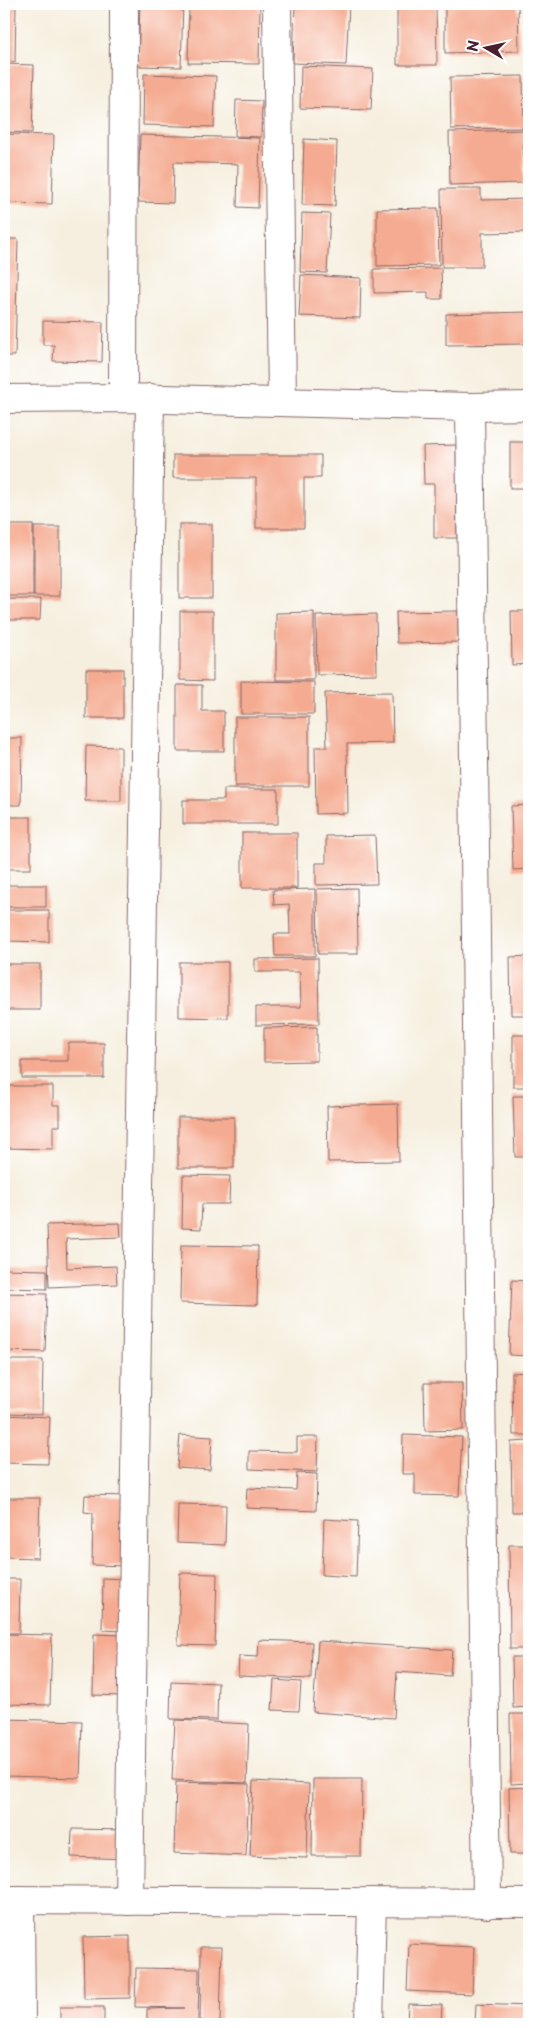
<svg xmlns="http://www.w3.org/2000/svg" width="533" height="2028" font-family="'Playpen Sans',sans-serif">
<rect width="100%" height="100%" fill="#fff"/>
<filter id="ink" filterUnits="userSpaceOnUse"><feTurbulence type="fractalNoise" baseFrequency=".02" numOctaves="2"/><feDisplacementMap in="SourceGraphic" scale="10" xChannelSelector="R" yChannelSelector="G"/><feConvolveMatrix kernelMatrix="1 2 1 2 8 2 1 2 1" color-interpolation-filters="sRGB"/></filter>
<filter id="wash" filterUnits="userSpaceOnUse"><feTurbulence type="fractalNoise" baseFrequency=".0096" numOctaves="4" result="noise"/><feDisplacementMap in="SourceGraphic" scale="20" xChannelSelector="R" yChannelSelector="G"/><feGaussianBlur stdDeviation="1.12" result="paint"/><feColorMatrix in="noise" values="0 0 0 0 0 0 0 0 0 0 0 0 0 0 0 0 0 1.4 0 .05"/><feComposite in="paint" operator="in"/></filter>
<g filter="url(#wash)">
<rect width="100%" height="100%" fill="#f6efdf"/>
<g id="blocks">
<g fill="#f5ab91">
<path d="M4,4H16L15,62L4,61Z"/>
<path d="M140,4H183L181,67L138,66Z"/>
<path d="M189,4H260L259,64L188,63Z"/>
<path d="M295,4H349L346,65L293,63Z"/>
<path d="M397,4H436L437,65H397Z"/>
<path d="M445,4H518L519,51L445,53Z"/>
<path d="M4,64L34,65L32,133L4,132Z"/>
<path d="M301,66L373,69L371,110L300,108Z"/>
<path d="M144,74L216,76L214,127L143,125Z"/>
<path d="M523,76L524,128L451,129L450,77Z"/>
<path d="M236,100L262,101L261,137L235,136Z"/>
<path d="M523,130L524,183L450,185L449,132Z"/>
<path d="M4,134L54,135L52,204L4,203Z"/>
<path d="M140,135L260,138L258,208L237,207L238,164L174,162L173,203L138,202Z"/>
<path d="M304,139L337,141L335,206L302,205Z"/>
<path d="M441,189H481V200L529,199V232L482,233V267H442Z"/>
<path d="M438,208L439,265L377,266V209Z"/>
<path d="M302,213L330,214L327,273L300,272Z"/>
<path d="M4,239H18L15,356H4Z"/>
<path d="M441,268L442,299H428V292L374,293V269Z"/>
<path d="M301,275L361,278L360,318L299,316Z"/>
<path d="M529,312V344L446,345V314Z"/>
<path d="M43,321L103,322L102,362L53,361L54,345H43Z"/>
<rect x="510" y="442" width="19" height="46"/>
<path d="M456,445L457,538H434V484H424L423,446Z"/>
<path d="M173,455H321V478H304V528H256V478H173Z"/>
<rect x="179" y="524" width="33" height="74"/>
<rect x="4" y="525" width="29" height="71"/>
<rect x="34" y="527" width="26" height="69"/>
<path d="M4,599H41L40,620H4Z"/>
<path d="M180,611H213V681L180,680Z"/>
<path d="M458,611V642L397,643L396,612Z"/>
<path d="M511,611H529V664L512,665Z"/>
<path d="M314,612V680H276V613Z"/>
<path d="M376,614L377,674L317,675L316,616Z"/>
<rect x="86" y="669" width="37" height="49"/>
<path d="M241,681L314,682V714H241Z"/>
<path d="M177,685H202V711H224V751H177Z"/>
<path d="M392,692L393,743L347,744L348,813L316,814L315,747H327L325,693Z"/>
<rect x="235" y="717" width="74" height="69"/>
<path d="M4,738H22L21,805H4Z"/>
<path d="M86,746L121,747V801H85Z"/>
<path d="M224,789H278V824H183V800H224Z"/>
<path d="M529,805V869L513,870L511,806Z"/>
<rect x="4" y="817" width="27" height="52"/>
<rect x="242" y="833" width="55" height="55"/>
<path d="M375,835L377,884L316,885V863H326V836Z"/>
<path d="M4,872H8V885H46V907H4Z"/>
<path d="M357,888L358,954H318L317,889Z"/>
<path d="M315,889V956H275L274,934H290L289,904L274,905L273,890Z"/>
<path d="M4,910H49V942L4,941Z"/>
<path d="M529,956V1015H511L510,957Z"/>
<path d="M318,958L319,1024L256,1025V1007H301L300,972H255V959Z"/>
<path d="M179,962H228V1018L179,1017Z"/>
<rect x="4" y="964" width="36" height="46"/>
<path d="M317,1027V1061L264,1062V1028Z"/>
<rect x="513" y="1035" width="16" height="52"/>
<path d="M68,1043H104V1078H22V1061H68Z"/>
<path d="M4,1086H53V1105H60V1126H53V1149L4,1148Z"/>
<path d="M513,1096H529V1157H515Z"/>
<path d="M398,1104L399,1161L328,1162L327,1106Z"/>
<rect x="178" y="1117" width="56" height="51"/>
<path d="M183,1175L230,1176L229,1204H202L201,1229L182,1228Z"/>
<path d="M120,1223L121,1237L66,1239L67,1268L116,1266L117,1284L49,1287L47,1225Z"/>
<path d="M181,1245L258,1246L257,1305L180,1303Z"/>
<path d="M4,1269L47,1270V1289L4,1288Z"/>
<path d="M512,1280L529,1281V1356L509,1355Z"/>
<path d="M4,1293L47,1294L45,1352L4,1351Z"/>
<path d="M4,1360H43L42,1414L4,1413Z"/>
<path d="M529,1372V1435H513L512,1373Z"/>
<path d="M424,1383H462L463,1430L425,1431Z"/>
<path d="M4,1415L50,1417L48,1464L4,1463Z"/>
<path d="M180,1435L212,1437L210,1470L177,1468Z"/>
<path d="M403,1435L462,1437L459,1496L415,1495V1474H402Z"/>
<path d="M297,1437H318L317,1472L249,1469V1451L297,1452Z"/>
<path d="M529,1441V1512H512L511,1442Z"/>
<path d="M297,1473L317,1474L316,1511L246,1508L247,1488L296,1490Z"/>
<path d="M85,1495L129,1496L127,1566L92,1565L93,1513L84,1512Z"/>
<path d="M4,1498H40L38,1558L4,1557Z"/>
<path d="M178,1504L226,1505L225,1545L177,1543Z"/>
<path d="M324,1519L358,1521L356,1577L322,1575Z"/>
<path d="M509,1545H529V1649H510Z"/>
<path d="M180,1573L217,1574L215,1646L178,1645Z"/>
<path d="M103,1578L124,1579L123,1631L102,1630Z"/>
<path d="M4,1579H20L19,1633H4Z"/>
<path d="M4,1634L52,1635L50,1705L4,1704Z"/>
<path d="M94,1634L122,1635L120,1696L93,1695Z"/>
<path d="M259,1640L312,1642L311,1679L238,1676L239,1656L258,1657Z"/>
<path d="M318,1641L452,1650L450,1676L397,1672L394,1718L313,1712Z"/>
<path d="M512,1657H529V1707L513,1708Z"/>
<path d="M274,1680L301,1682L299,1711L272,1710Z"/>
<path d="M171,1681L218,1683L217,1720L170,1719Z"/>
<path d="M510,1714H529V1783L511,1784Z"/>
<path d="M4,1719L82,1721L80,1778L4,1776Z"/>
<path d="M175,1720L249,1724L247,1783L172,1780Z"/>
<path d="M313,1779H362L361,1856H312Z"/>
<path d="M253,1781L309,1784L307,1858L250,1856Z"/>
<path d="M176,1782L249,1784L246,1856L174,1853Z"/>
<path d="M529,1787V1854H510L509,1788Z"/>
<path d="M72,1829L128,1830L127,1859L71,1857Z"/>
<path d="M130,1936V1998L84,1999L83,1937Z"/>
<path d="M409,1944L474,1947L472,1994L407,1991Z"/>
<path d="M201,1947H222L220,2024H200Z"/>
<path d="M136,1968L199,1969L198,2024H147V2009L184,2008L135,2007Z"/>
<path d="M408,2004L442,2005L441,2024H407Z"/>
<path d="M476,2004L529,2006V2024H475Z"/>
<rect x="60" y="2007" width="44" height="17"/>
</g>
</g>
</g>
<g filter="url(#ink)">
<use href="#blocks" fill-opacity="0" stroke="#86686a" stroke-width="1"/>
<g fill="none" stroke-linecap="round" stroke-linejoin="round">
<g stroke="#86686a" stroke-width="30">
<g id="minor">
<path d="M277,4L282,402"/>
<path d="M123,398L124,4"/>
<path d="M4,399L123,398L470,407L529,406"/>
<path d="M470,407L487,1904"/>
<path d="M4,1900L529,1903"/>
<path d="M20,1900L21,2024"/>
<path d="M129,1901L150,398"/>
<path d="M369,2024L372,1902"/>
</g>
</g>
<use href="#minor" stroke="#fff" stroke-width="28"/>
</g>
</g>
<rect width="533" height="2028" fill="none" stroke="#fff" stroke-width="20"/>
<g transform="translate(486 48) rotate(279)" stroke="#ffffff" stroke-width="4" paint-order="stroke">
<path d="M0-4L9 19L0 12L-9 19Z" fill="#4a1f2b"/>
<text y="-8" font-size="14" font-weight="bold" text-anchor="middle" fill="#4a1f2b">N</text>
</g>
</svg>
